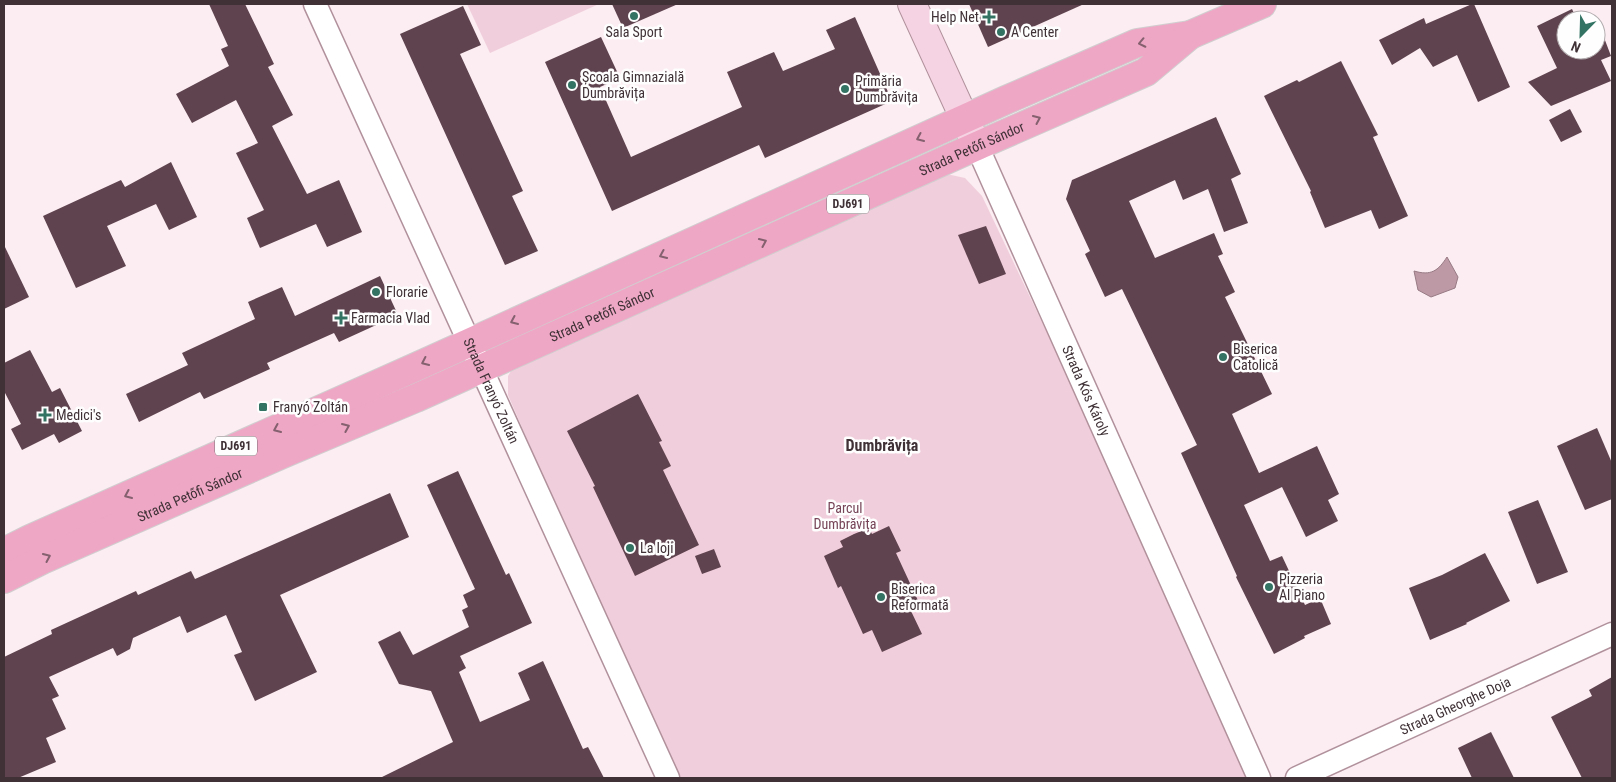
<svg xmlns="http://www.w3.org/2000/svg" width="1616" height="782" font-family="'Roboto Condensed',sans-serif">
<rect width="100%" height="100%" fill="#fbedf2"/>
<g fill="#f1cedb">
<path d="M467,4H599L490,53Z"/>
<path d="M942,173L965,178L982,196L1259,778H673L508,395V376L517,361Z"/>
</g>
<path fill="#bd99a6" stroke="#977a84" d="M1447,257L1458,277L1455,288L1431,297L1418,290L1414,271C1431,276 1438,271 1447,257Z"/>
<g fill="#5f434e">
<path d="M209,4H245L274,64L268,67L293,115L272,126L307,194L339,180L362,232L327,247L316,224L260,248L247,218L264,210L236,153L258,143L236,100L192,123L176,94L229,66L221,49L228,46Z"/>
<path d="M612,4H678L623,28Z"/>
<path d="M969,4H1084L988,47Z"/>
<path d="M1472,4H1474L1510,87L1478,102L1457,55L1433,67L1420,48L1392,65L1379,40L1424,18L1426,24Z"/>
<path d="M463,6L481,45L460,54L523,191L512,196L538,251L505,265L400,34Z"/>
<path d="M1572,9L1577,20H1566V50H1596V38L1603,35L1611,56L1601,60L1611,81L1551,106L1528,82L1557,68L1537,26Z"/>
<path d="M855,17L892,101L765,158L759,145L612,211L545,62L601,37L620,78L600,87L631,157L742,107L727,72L774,52L783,71L835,49L826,30Z"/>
<path d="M1341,61L1378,135L1373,137L1408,216L1379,229L1371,210L1325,228L1310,192L1311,191L1264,96L1297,80L1299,82Z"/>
<path d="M1570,109L1582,132L1561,142L1549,120Z"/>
<path d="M1216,117L1241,174L1231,179L1248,223L1224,232L1208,189L1183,200L1175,180L1129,201L1155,258L1214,233L1223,254L1218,256L1235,292L1225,297L1272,394L1232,414L1259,473L1317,446L1339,494L1328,500L1338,521L1306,537L1282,487L1244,505L1270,561L1282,556L1305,605L1320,598L1331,624L1304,636L1305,638L1274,654L1236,577L1237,576L1181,453L1197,445L1122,289L1105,297L1085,254L1090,251L1066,199L1072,180Z"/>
<path d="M171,162L197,217L169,230L156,204L107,226L126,266L76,288L43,216L121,180L125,187Z"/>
<path d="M986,226L1006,274L979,284L958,235Z"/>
<path d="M4,245L29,297L4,309Z"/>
<path d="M380,276L398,315L339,342L334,333L267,363L270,369L204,399L200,392L139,422L126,394L188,365L182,353L255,319L248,302L282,287L295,316Z"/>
<path d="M30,350L52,392L60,388L82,431L59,443L54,434L22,450L11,429L21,424L4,391V363Z"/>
<path d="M638,394L662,441L659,442L671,466L663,470L699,545L635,576L593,487L595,486L567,431Z"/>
<path d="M1597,428L1612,463V499L1585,510L1557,446Z"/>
<path d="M458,471L506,575L509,573L532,623L460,656L466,668L459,672L480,722L530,700L518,673L543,661L583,749L588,747L604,778H380L453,742L431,691L399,684L378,642L400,631L413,655L469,627L462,610L468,607L463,595L475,589L427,485Z"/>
<path d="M390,493L409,537L280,595L317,672L255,701L234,655L242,652L226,615L187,633L180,616L133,638L130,649L117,656L113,648L49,677L59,696L52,699L66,729L46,738L56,762L18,778H4V657L52,634L51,630L136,591L138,595L191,571L195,579Z"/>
<path d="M1538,500L1568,572L1537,584L1508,512Z"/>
<path d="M889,526L901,551L896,553L921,607L911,611L922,634L882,652L872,630L863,634L841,586L838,588L824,556L843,547L840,541L854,534L869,528L872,534Z"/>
<path d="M714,549L721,567L702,574L695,556Z"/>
<path d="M1485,553L1510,601L1466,623L1467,624L1430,640L1409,588L1442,575Z"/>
<path d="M1612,677V778H1582L1551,717L1592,696L1589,690Z"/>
<path d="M1491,732L1514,778H1472L1458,748Z"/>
</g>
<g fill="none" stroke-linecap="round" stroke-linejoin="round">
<g stroke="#b1919c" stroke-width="25">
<g id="street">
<path id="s1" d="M315,4L668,778"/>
<path id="s2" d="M977,146L1259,778"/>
<path id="s3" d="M1297,778L1612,634"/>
</g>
</g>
<g stroke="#b1919c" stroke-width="30">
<path id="secondary" d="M912,4L977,146"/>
</g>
<g stroke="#d1cecf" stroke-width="30">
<g id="primary">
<path d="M4,552L30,539L418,366L1006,100L1137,43L1190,35L1262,4"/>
<path id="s4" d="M4,579L42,560L285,453L416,398L977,146L1146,72L1190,35"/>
</g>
</g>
<use href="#street" stroke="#fff" stroke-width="22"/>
<use href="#secondary" stroke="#f6d3e2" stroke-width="28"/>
<use href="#primary" stroke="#eea7c5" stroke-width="28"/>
</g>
<defs><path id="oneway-chevron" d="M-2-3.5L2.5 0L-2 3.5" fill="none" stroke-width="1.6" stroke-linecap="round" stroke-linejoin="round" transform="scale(1.25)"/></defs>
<g stroke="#85606f">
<use href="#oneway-chevron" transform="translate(1142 43) rotate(168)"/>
<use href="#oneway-chevron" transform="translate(1037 119) rotate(-24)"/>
<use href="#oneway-chevron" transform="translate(920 138) rotate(156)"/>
<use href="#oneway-chevron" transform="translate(763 242) rotate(-24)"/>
<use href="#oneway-chevron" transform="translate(663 255) rotate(156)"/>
<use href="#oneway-chevron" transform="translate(514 321) rotate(156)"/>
<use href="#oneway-chevron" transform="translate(425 362) rotate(155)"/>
<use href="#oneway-chevron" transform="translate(346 427) rotate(-23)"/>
<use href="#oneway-chevron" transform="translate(277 429) rotate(156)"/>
<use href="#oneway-chevron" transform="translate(128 495) rotate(156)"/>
<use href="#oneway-chevron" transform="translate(47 557) rotate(-24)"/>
</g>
<g fill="#327363" stroke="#fefefe" stroke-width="2">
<circle cx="634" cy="16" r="5"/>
<path d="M986.5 9.5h5v5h5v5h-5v5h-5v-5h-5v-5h5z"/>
<circle cx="1001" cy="32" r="5"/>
<circle cx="572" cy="85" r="5"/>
<circle cx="845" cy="89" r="5"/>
<circle cx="376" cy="292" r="5"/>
<path d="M338.5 310.5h5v5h5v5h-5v5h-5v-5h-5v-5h5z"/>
<circle cx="1223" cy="357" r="5"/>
<rect x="258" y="402" width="10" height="10" rx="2.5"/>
<path d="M42.5 407.5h5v5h5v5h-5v5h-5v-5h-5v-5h5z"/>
<circle cx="630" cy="548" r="5"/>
<circle cx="1269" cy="587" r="5"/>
<circle cx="881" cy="597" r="5"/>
</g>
<g text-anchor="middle" stroke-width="5" stroke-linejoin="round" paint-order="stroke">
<g fill="#fefefe" stroke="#786e72" stroke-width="1">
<rect x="827" y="194.5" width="42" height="19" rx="4"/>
<rect x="215" y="436.5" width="42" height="19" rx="4"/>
</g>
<g font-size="12" font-weight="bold" fill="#3f3136">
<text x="848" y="208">DJ691</text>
<text x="236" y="450">DJ691</text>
</g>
<g font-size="14" fill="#3f3136" stroke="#fefefe" text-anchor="start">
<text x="979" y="22" text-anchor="end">Help Net</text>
<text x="634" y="37" text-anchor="middle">Sala Sport</text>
<text x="1011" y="37">A Center</text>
<text x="582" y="82">Școala Gimnazială<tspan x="582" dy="16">Dumbrăvița</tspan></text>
<text x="855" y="86">Primăria<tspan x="855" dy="16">Dumbrăvița</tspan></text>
<text x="386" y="297">Florarie</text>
<text x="351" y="323">Farmacia Vlad</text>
<text x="1233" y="354">Biserica<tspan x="1233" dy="16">Catolică</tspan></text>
<text x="273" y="412">Franyó Zoltán</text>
<text x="56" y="420">Medici's</text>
<text x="640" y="553">La Ioji</text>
<text x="1279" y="584">Pizzeria<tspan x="1279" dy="16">Al Piano</tspan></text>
<text x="891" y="594">Biserica<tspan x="891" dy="16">Reformată</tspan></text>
</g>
<g font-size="14" fill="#3f3136" stroke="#fefefe">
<text dy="5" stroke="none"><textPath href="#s4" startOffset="1059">Strada Petőfi Sándor</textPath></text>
<text dy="5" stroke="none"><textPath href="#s4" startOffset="654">Strada Petőfi Sándor</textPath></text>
<text dy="5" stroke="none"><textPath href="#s1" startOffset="425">Strada Franyó Zoltán</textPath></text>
<text dy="5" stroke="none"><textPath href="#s2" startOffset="268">Strada Kós Károly</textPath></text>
<text dy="5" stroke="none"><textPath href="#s4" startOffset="204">Strada Petőfi Sándor</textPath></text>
<text dy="5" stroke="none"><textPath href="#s3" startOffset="174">Strada Gheorghe Doja</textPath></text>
</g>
<g font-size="14" fill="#764357" stroke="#fefefe">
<text x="845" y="513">Parcul<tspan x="845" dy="16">Dumbrăvița</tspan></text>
</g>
<g font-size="16" font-weight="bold" fill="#3f3136" stroke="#fefefe">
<text x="882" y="451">Dumbrăvița</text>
</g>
</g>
<rect width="1616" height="782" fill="none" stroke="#3f3136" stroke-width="10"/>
<g transform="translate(1581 35) rotate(203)"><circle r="24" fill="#fefefe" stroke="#b2acae"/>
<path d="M0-4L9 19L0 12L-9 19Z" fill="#327363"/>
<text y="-8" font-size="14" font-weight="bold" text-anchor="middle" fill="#3f3136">N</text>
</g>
</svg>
